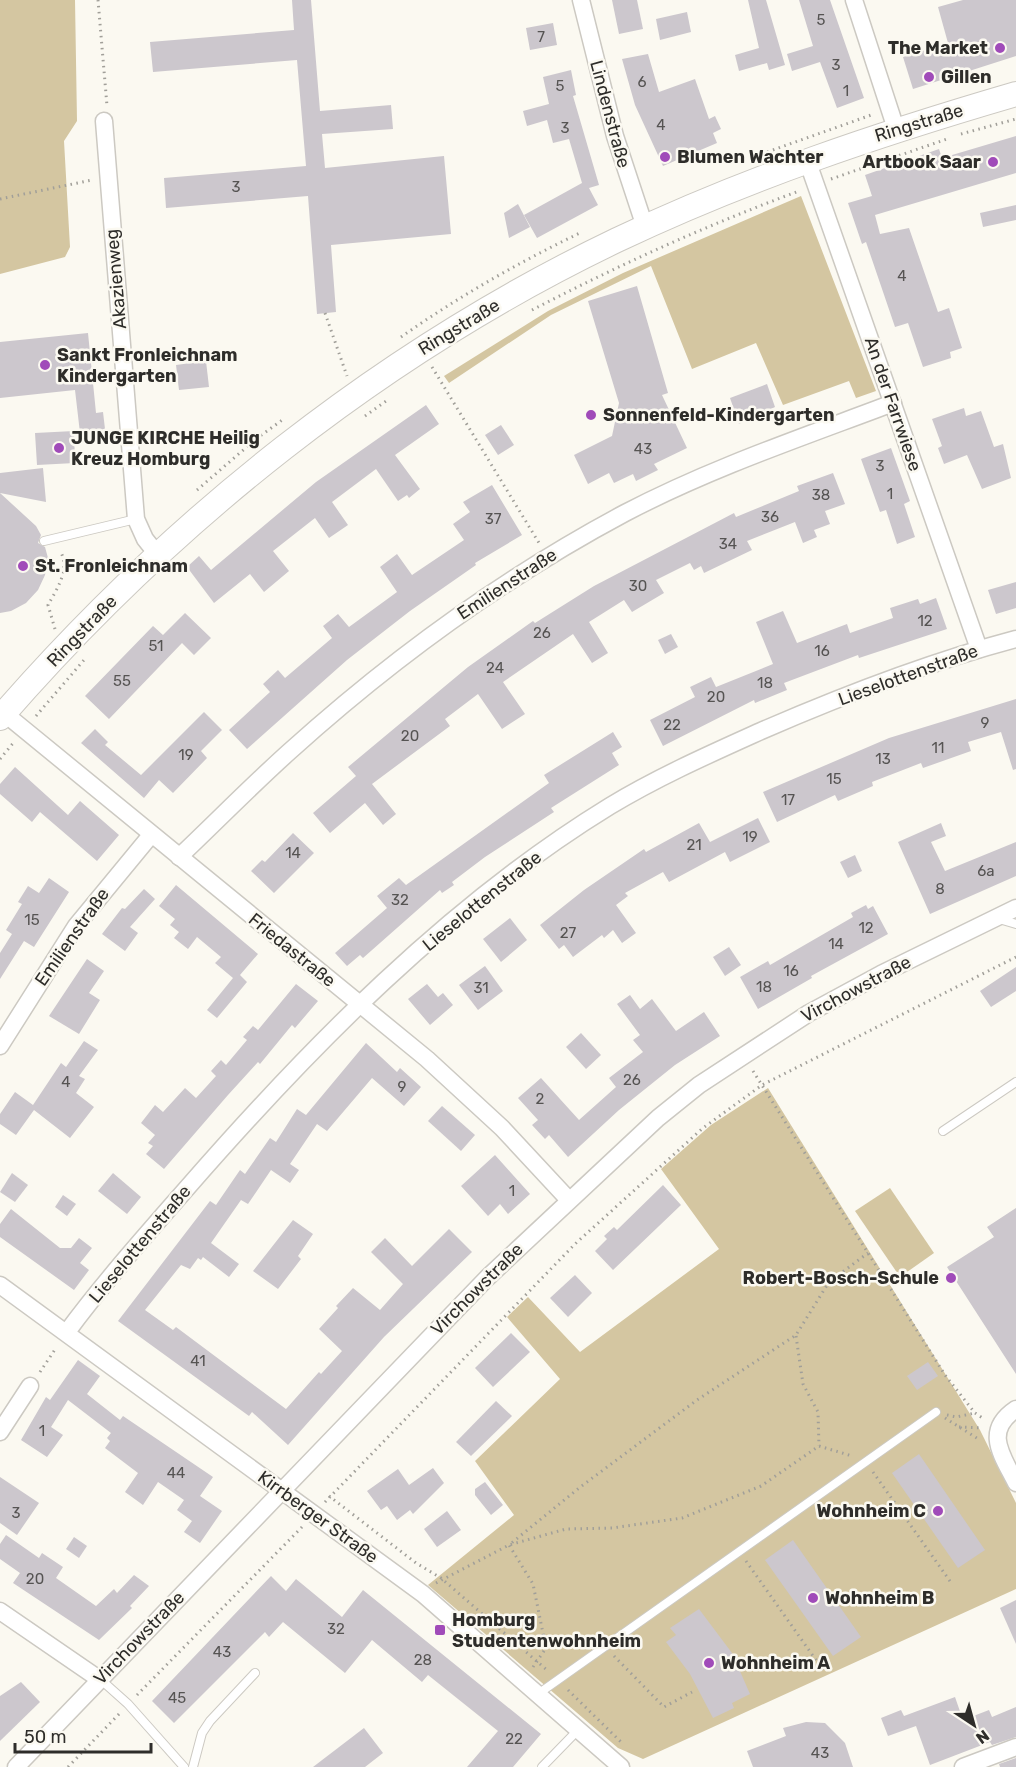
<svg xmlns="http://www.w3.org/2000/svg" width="1016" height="1767" font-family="Rubik,sans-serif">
<rect width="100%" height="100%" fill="#fbf9f1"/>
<g fill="#d4c6a1">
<path d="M0,0H75L77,121L64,141L70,247L65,257L0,274Z"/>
<path d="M801,196L876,391L856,398L849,381L783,405L756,343L692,369L651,266L551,315L449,383L444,376L548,311L623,273Z"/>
<path d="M768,1088L980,1430L1016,1503V1589L643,1759L618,1748L428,1585L514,1515L475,1461L560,1379L507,1317L528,1297L580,1352L719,1249L661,1169L711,1125Z"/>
<path d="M890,1188L934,1253L900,1277L855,1211Z"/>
</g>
<g fill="#ccc7cd">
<path d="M292,0H311L320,111L391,105L393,129L322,134L325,168L444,156L451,234L331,245L336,312L317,314L308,196L166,208L164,178L306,166L297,60L153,72L150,42L294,30Z"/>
<path d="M612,0H637L643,29L619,34Z"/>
<path d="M748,0H766L785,65L769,70L767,63L739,71L735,55L759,48Z"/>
<path d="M799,0H830L864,98L837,108L820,62L792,71L787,54L813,46Z"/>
<path d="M963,0H1016V56L913,89L903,57L948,43L938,7Z"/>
<path d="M687,12L691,32L660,40L656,19Z"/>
<path d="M553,23L557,45L530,50L526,28Z"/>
<path d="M648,54L659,92L695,79L709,119L715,116L721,129L713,133L717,143L663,166L635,105L622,59Z"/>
<path d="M571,70L576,95L573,96L599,185L589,188L598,205L537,238L524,215L582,183L569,139L553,143L547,120L527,126L523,111L549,104L543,77Z"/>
<path d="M1016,136V173L875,215L880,234L909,228L938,312L949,308L962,348L950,352L951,358L923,367L908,323L895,327L866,242L862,244L848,203L872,196L865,175L939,149L942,158Z"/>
<path d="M518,204L530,227L509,238L504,213Z"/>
<path d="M1016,205V220L983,227L980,213Z"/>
<path d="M637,286L668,393L662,395L687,448L654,464L658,470L636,481L633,474L614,483L609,473L588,484L574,455L612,436L619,403L588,301Z"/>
<path d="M88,333L96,413L103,412L105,429L80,433L75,390L0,398V342Z"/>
<path d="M206,361L209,387L179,390L176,365Z"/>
<path d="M767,384L775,407L739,424L730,398Z"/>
<path d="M426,405L439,424L395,455L420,489L409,498L407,495L398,501L376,469L332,502L348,525L329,538L315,518L273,551L289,571L264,592L250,574L214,603L187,567L199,556L211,570L316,482Z"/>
<path d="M964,408L966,416L981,411L994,447L1003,444L1011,478L982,489L967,455L944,464L938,448L942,446L932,419Z"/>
<path d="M501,425L514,445L498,455L485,435Z"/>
<path d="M74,431L75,463L37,465L35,433Z"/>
<path d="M891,448L910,501L904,504L915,537L897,544L886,510L880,512L861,459Z"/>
<path d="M43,468L46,502L0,493V473Z"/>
<path d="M833,473L845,504L825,511L830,524L814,530L817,537L803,543L795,522L747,541L752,550L704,573L701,566L694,570L690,563L656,580L664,593L632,612L624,600L589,622L608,653L592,663L573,634L503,682L525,714L502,729L478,694L445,719L450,726L372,784L396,814L383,825L365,803L330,833L313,813L356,776L348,767L468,667L533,621L535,623L594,586L734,513L736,517L799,491L797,486Z"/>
<path d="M492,485L522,535L475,563L476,565L410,611L347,660L247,749L229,730L270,692L263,684L278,670L285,678L332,638L323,626L338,614L349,627L397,592L380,567L397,554L412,575L464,540L453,524L470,512L463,502Z"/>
<path d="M0,493L36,526L41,535L38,543L45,547L48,558L45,575L38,590L26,603L11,611L0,613Z"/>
<path d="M1016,582V608L996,614L988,590Z"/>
<path d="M936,598L947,629L859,658L858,655L784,683L787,690L755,703L754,700L663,746L650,720L695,697L690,687L711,677L716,687L773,664L756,622L783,611L797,643L847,624L850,633L893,618L890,608L918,599L920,604Z"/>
<path d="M185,613L211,638L194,655L182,643L109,719L85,696L153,626L163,635Z"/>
<path d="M671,634L678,647L665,654L658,640Z"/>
<path d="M1016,699V769L1013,770L1001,732L968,742L971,751L923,768L921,763L872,782L873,786L838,801L835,795L777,822L763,792L889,738Z"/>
<path d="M204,712L222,730L201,751L207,758L173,793L159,780L144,798L81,743L95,729L108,742L105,745L141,775Z"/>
<path d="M613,732L622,747L612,753L619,765L551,808L554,812L485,857L452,882L454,885L442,893L440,890L363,958L360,955L347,966L335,953L387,908L377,896L399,878L406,885L549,783L544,775Z"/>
<path d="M15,767L68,815L80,801L119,835L97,861L40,812L32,822L0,794V784Z"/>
<path d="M758,818L770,842L730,862L725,852L669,882L663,872L625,893L628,896L616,905L636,933L622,943L613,930L604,938L602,935L573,957L564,945L559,949L540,925L584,890L644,849L646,852L699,823L710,842Z"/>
<path d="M941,823L946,836L931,842L945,871L1016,842V876L930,914L898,842Z"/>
<path d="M293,833L314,853L274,893L251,871L262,860L265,862Z"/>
<path d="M855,855L862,871L848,878L840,862Z"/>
<path d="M49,878L69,892L34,947L24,941L0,979V953L12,934L6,930L22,904L18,902L28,886L39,893Z"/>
<path d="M176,885L258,954L240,975L247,982L217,1018L207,1010L233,978L215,963L221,957L197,937L188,949L174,938L179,932L170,925L175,919L159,906Z"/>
<path d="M144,889L155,899L130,927L138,933L125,951L102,934L122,908L125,909Z"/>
<path d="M866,905L868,909L873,906L888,934L811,976L812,978L758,1009L740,977L768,961L770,965L853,917L851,913Z"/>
<path d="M510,918L527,940L501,962L483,939Z"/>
<path d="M729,947L741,965L725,976L713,957Z"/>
<path d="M87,959L104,971L89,993L100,1000L79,1034L49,1016Z"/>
<path d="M485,966L503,991L478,1010L459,985Z"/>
<path d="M1016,967V991L991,1007L980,991Z"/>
<path d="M296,984L318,1001L295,1028L292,1025L260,1064L258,1062L228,1095L164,1169L146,1154L153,1146L148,1143L155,1135L141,1123L155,1105L163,1112L185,1088L196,1098L216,1076L211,1071L221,1060L226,1065L247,1040L243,1037L253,1026L258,1030Z"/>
<path d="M427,984L438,997L443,993L453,1005L430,1025L408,999Z"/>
<path d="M630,995L640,1009L652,999L676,1031L704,1012L720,1036L675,1065L619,1110L568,1157L549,1135L545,1139L532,1125L538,1120L518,1098L541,1078L579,1120L616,1087L609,1078L643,1052L633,1040L640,1035L617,1004Z"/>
<path d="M581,1033L601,1055L586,1069L566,1047Z"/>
<path d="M84,1041L98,1050L79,1076L85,1079L76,1093L94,1107L70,1138L34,1110L16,1135L0,1124V1114L15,1092L33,1105L61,1063L66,1067Z"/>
<path d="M366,1043L397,1072L400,1068L421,1087L404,1106L372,1078L327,1131L317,1124L290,1164L299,1170L290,1183L271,1170L248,1204L241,1200L211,1243L239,1264L229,1277L203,1257L201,1260L198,1258L190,1269L181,1265L145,1310L173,1330L176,1327L286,1409L319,1372L321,1374L342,1351L319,1329L338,1308L336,1306L353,1288L380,1310L403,1284L371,1252L385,1238L412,1266L449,1229L472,1252L384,1337L288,1445L252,1412L249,1416L118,1321L210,1201L216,1205L240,1170L245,1174L270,1138L276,1142L297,1109L306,1115Z"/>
<path d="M442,1106L475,1135L461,1151L428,1121Z"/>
<path d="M495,1155L530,1194L508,1214L500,1204L488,1216L461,1186Z"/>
<path d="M12,1173L28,1185L15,1202L0,1192Z"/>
<path d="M113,1173L141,1197L127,1214L98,1191Z"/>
<path d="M663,1185L681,1205L613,1270L595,1251L607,1239L604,1236L614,1227L617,1230Z"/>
<path d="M63,1195L76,1204L67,1216L55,1207Z"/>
<path d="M1016,1208V1374L947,1267L994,1237L987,1227Z"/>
<path d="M11,1209L60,1248H71L79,1238L92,1248L80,1263L89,1270L74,1290L0,1237V1224Z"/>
<path d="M293,1220L313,1234L298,1256L301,1259L278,1289L253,1271Z"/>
<path d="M575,1275L592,1293L568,1317L550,1298Z"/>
<path d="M511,1333L530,1352L493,1387L475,1368Z"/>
<path d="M78,1360L100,1376L87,1394L120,1420L123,1416L213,1477L200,1496L222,1511L200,1543L184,1532L192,1521L177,1510L184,1500L158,1482L143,1505L125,1492L138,1473L105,1448L110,1441L107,1438L111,1433L68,1400L51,1427L63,1435L47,1457L21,1440L46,1397L50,1400Z"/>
<path d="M928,1362L938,1376L917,1390L907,1376Z"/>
<path d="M496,1401L512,1416L471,1456L456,1442Z"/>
<path d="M919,1454L985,1550L958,1568L892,1473Z"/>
<path d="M433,1468L444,1483L413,1514L410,1510L397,1520L387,1506L381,1510L367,1491L398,1469L409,1485Z"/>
<path d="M0,1477L39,1503L17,1535L0,1523Z"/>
<path d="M485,1482L503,1505L491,1515L475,1495V1489Z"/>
<path d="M447,1511L461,1530L437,1547L424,1529Z"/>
<path d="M6,1535L39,1558L42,1553L63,1567L56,1578L96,1606L114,1589L117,1593L134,1575L149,1586L130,1606L132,1608L99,1640L13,1583L20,1573L0,1559V1544Z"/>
<path d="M74,1537L87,1546L79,1558L66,1549Z"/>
<path d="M793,1540L861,1637L833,1656L765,1560Z"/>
<path d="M271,1576L286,1591L296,1579L342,1617L363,1590L541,1734L513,1767H467L498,1731L428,1675L422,1682L372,1640L345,1673L283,1622L269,1637L265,1632L174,1723L152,1701Z"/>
<path d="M1016,1600V1644L1000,1608Z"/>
<path d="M699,1609L732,1653L750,1694L732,1703L734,1708L713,1718L690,1674L666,1642L676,1635L670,1628Z"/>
<path d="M21,1682L40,1702L0,1741V1696Z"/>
<path d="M955,1697L963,1720L989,1710L992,1717L1016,1707V1737L992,1745L990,1742L930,1765L916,1726L888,1736L881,1718L901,1710L904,1716Z"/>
<path d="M806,1722L825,1723L845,1743L853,1767H753L747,1751L786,1736L783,1728Z"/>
<path d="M364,1728L383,1753L365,1767H313Z"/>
<path d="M1016,1758V1767H1000L999,1764Z"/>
</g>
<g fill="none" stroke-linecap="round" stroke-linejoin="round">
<g stroke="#ccc9c2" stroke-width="10">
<g id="lane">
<path d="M44,541L136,519"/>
<path d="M999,919L1016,924"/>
<path d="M943,1131L1016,1082"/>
<path d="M100,1679L128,1704L184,1767"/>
<path d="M538,1694L936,1412"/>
<path d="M193,1767L202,1733L210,1721L255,1673"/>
<path d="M542,1767L578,1730"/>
</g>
</g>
<g stroke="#ccc9c2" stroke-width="19">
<g id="street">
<path d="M581,0L615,136L645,227"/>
<path d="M854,0L896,129"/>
<path d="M104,121L136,519L145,539L157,554"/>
<path d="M807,160L979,649"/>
<path d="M4,713L427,1059L502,1128L568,1199"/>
<path d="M179,857C216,822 252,785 290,751C392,659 505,577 625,513C711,468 803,437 893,403"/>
<path d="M0,1046L76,926L151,835"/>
<path d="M0,1285L423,1594L621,1767"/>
<path d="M67,1332C104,1282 146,1235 187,1188C309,1048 450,904 610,806C658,777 710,754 761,731C844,695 929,662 1016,639"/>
<path d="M1016,1409C983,1431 1002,1455 1016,1483"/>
<path d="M0,1432L30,1386"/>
<path d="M0,1611L99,1679"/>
<path d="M16,1767L487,1278L658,1118L699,1085L809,1013L881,974L1016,908"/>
<path d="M963,1767L1016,1747"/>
</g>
</g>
<g stroke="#ccc9c2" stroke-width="26">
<path id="secondary" d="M0,718C171,521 381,353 617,240C745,179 879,134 1016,94"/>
</g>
<g stroke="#a19f99" stroke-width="3" stroke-dasharray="1.5 4.5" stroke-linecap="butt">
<path d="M98,0L107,106"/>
<path d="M961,134L1016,119"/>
<path d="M756,156L874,114"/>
<path d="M831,179L947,139"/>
<path d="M0,199L92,180"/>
<path d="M532,310C619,265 707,225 799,191"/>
<path d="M325,313L347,376"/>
<path d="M401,337C458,297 519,262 582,232"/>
<path d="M432,367L539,543"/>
<path d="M365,416L389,399"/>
<path d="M197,490L256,439L285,418"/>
<path d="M55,629L48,605C57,589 71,568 60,551"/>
<path d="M36,716L84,660"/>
<path d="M0,759L14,742"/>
<path d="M753,1071L945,1375L975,1413L984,1419"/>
<path d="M796,1336L803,1384L818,1412L819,1446"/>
<path d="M40,1372L56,1348"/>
<path d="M947,1415L956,1417L975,1413"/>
<path d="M945,1418L980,1440"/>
<path d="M959,1427L982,1428"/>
<path d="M873,1472L952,1584"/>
<path d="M329,1496L416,1563L441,1578L548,1671"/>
<path d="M325,1502L575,1244L703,1128L762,1085L1016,957"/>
<path d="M746,1561L823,1670"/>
<path d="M436,1583L509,1545L566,1529L612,1528L682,1518L761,1486L819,1446L852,1456"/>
<path d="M614,1656L664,1707L692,1692"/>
<path d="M533,1667L546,1648L533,1584L509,1545L579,1488L697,1400L796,1335L829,1282L868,1253"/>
<path d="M568,1690L621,1742"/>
<path d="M137,1695L303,1526"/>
<path d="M68,1767L120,1713"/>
</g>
<use href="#lane" stroke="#fff" stroke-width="8"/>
<use href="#street" stroke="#fff" stroke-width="16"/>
<use href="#secondary" stroke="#fff" stroke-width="24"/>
</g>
<g fill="#a04bb9" stroke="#fbf9f1" stroke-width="2">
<circle cx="1000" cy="48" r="6"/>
<circle cx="929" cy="77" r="6"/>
<circle cx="665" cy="157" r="6"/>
<circle cx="993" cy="162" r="6"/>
<circle cx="45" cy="365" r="6"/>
<circle cx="591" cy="415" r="6"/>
<circle cx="59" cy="448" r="6"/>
<circle cx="23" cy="566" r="6"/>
<circle cx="951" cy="1278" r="6"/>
<circle cx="938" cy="1511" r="6"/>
<circle cx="813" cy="1598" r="6"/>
<rect x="434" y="1624" width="12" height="12" rx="3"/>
<circle cx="709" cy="1663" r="6"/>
</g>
<g text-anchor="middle" stroke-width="5" stroke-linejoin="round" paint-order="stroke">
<g font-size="15" fill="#565453">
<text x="821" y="25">5</text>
<text x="541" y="42">7</text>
<text x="836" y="70">3</text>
<text x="642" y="87">6</text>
<text x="560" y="91">5</text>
<text x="846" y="96">1</text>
<text x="661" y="130">4</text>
<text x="565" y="133">3</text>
<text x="236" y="192">3</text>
<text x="902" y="281">4</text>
<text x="643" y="454">43</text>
<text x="880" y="471">3</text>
<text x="890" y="499">1</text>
<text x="821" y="500">38</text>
<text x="770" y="522">36</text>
<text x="493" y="524">37</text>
<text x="728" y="549">34</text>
<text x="638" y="591">30</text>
<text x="925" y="626">12</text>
<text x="542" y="638">26</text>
<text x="156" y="651">51</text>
<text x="822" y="656">16</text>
<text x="495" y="673">24</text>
<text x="122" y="686">55</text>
<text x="765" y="688">18</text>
<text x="716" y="702">20</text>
<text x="985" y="728">9</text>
<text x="672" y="730">22</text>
<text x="410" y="741">20</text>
<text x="938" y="753">11</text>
<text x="186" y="760">19</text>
<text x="883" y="764">13</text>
<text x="834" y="784">15</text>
<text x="788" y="805">17</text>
<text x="750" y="842">19</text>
<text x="694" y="850">21</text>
<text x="293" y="858">14</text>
<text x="986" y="876">6a</text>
<text x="940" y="894">8</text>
<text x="400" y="905">32</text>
<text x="32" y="925">15</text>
<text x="866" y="933">12</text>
<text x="568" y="938">27</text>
<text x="836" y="949">14</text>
<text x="791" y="976">16</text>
<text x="764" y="992">18</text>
<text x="481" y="993">31</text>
<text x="632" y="1085">26</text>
<text x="66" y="1087">4</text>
<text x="402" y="1092">9</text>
<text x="540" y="1104">2</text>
<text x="512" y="1196">1</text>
<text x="198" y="1366">41</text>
<text x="42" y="1436">1</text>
<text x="176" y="1478">44</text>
<text x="16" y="1518">3</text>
<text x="35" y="1584">20</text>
<text x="336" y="1634">32</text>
<text x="222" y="1657">43</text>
<text x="423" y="1665">28</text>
<text x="177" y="1703">45</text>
<text x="514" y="1744">22</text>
<text x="820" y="1758">43</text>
</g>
<g font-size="18" font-weight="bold" fill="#2e2d2a" stroke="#fbf9f1" text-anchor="start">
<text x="988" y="54" text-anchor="end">The Market</text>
<text x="941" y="83">Gillen</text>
<text x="677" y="163">Blumen Wachter</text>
<text x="981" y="168" text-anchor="end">Artbook Saar</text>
<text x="57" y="361">Sankt Fronleichnam<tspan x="57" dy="21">Kindergarten</tspan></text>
<text x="603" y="421">Sonnenfeld-Kindergarten</text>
<text x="71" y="444">JUNGE KIRCHE Heilig<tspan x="71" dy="21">Kreuz Homburg</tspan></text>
<text x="35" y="572">St. Fronleichnam</text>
<text x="939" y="1284" text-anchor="end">Robert-Bosch-Schule</text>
<text x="926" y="1517" text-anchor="end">Wohnheim C</text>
<text x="825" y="1604">Wohnheim B</text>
<text x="452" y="1626">Homburg<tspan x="452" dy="21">Studentenwohnheim</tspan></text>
<text x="721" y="1669">Wohnheim A</text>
</g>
<g font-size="18" fill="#2e2d2a" stroke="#fbf9f1">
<text transform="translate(610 114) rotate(75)" y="6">Lindenstraße</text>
<text transform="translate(919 123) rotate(-17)" y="6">Ringstraße</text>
<text transform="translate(116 279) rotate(-95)" y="6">Akazienweg</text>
<text transform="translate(459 327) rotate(-31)" y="6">Ringstraße</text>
<text transform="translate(893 404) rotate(71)" y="6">An der Farrwiese</text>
<text transform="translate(507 584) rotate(-33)" y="6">Emilienstraße</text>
<text transform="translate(82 631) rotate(-46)" y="6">Ringstraße</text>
<text transform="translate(908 675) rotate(-20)" y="6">Lieselottenstraße</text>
<text transform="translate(482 901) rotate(-39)" y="6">Lieselottenstraße</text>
<text transform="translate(72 937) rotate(-55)" y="6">Emilienstraße</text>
<text transform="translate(292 950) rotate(39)" y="6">Friedastraße</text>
<text transform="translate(856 989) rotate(-28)" y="6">Virchowstraße</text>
<text transform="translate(140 1244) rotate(-50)" y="6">Lieselottenstraße</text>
<text transform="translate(477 1289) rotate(-45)" y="6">Virchowstraße</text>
<text transform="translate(318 1517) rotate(36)" y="6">Kirrberger Straße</text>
<text transform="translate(139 1638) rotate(-46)" y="6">Virchowstraße</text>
</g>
</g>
<g transform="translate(974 1725) rotate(144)" stroke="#fbf9f1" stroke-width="4.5" paint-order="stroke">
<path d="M0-4.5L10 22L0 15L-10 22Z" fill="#2e2d2a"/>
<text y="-9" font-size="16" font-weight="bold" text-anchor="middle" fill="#2e2d2a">N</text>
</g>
<path d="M15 1743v9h136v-9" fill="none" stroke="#2e2d2a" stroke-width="3"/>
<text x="24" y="1743" font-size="18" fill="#2e2d2a" stroke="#fbf9f1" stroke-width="4.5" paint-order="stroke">50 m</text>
</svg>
